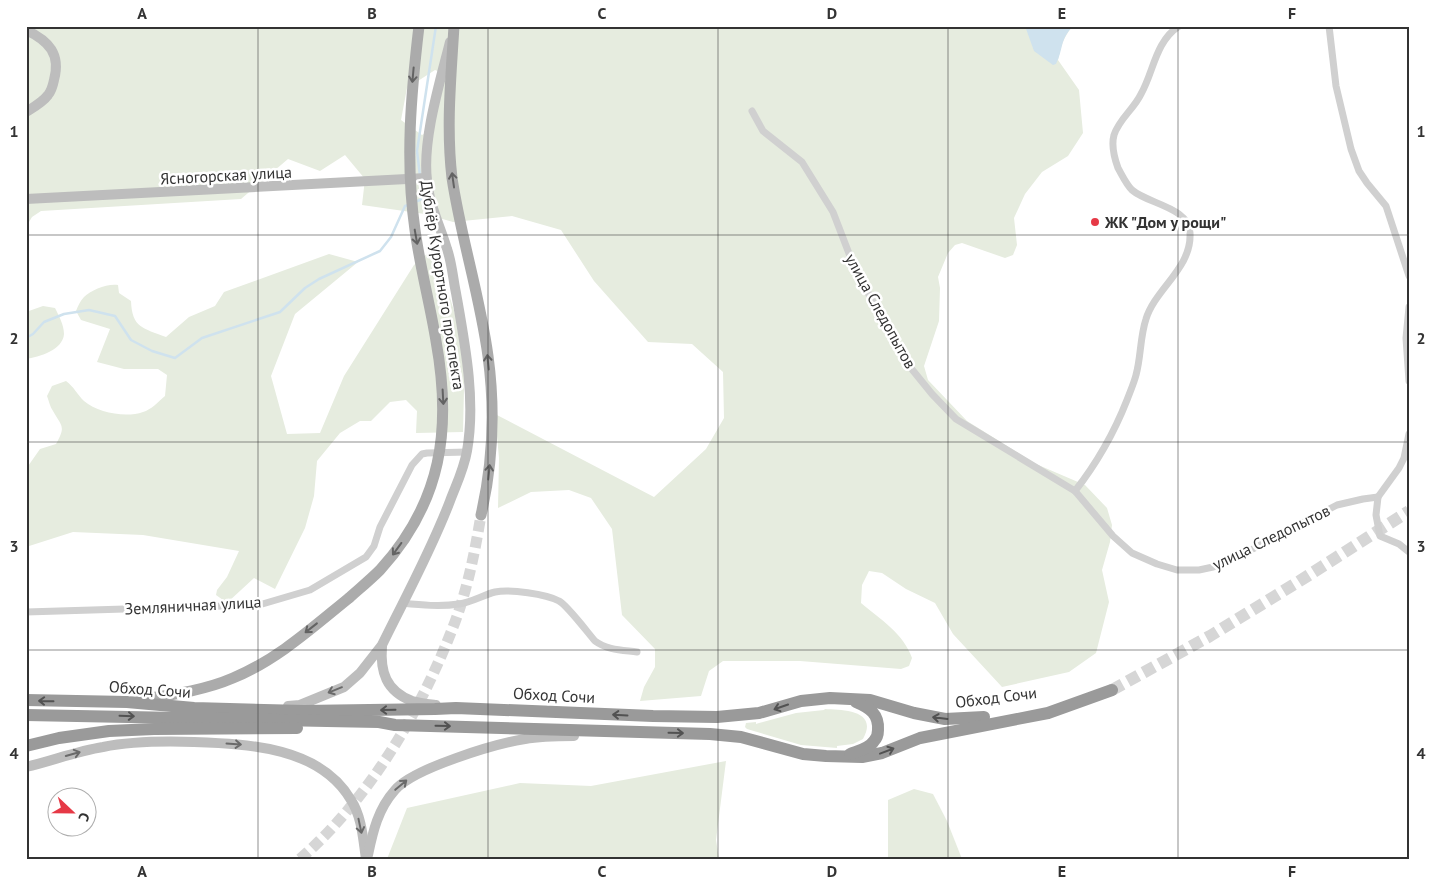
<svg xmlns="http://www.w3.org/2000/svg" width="1435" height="885" font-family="'PT Sans',sans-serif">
<rect width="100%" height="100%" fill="#fff"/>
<g fill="#e6ecdf" fill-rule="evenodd">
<path d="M26,26H1073C1063,37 1061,47 1058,60L1079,90L1083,133L1068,156L1042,172L1025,194L1014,218L1017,245L1013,255L1005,258L962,243L955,245L948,253L938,277L940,288L939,321L924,366L928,380L967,421L1036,464L1085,485L1107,508L1112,525L1110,542L1102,570L1109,602L1096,653L1069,672L1002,687L953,634L935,603L906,589L882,573L869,571L862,585L861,603C880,619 904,634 912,658L909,666L901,669L800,661H723L709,671L701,696L640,701L644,687L655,667V649L622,615L612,529L591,498L569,490L531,492L498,508L499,458L495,414L654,497L706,449L724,418L723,372L692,344L648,342L594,281L561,230L512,216L453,222L425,214L362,205L365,179L345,155L320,171L288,159L241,199L41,211L32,217L26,227ZM435,70L443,73L430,131L422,135L401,120L407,88Z"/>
<path d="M434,248L465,345L463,432L416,433L417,411L406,400L390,402L371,421H360L340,433L317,461L314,496L305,528L275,589L254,578L228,602L223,600L216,595L217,590L227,577L239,551L143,535L73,532L26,547V469L40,449L56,444C66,426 62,427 53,411C50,407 49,401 47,396L52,386L66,381C74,387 77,394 84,401C98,413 126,418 143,412C151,410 159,401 165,396L167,375L158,369H124L97,362L110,329L81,320L76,311C78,306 80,301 84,297C91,290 108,283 118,285L119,293L131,301C132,328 143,328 166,337L189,317L215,306L224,292L329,254L358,262L295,314L271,376L287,434L320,433L344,376L414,265Z"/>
<path d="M43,306L55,308C59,316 64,325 64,334C63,350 39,357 26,359V312Z"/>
<path d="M825,709C843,710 879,710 863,739L853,744L837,746V748L801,745L747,729L745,727L746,723L756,722V724L759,723L796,713L824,710Z"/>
<path d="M726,761L716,840L719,859H387L407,808L520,783L591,786Z"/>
<path d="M914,789L933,794L947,821L962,859H888V800Z"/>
</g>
<path fill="#cfe2ee" d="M1025,26H1073C1059,41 1064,48 1056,64L1053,65L1034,51Z"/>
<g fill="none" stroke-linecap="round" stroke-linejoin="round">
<g stroke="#cfe2ee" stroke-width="2.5">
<path d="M420,176L417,151L436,26"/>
<path d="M415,202L422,199L420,182"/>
<path d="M26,338L33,334L44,322L64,314L89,310L115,316L131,340L152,351L175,358L202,338L280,312L305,288L319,279L380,251L391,237L405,206L408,205"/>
</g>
<path stroke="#d6d6d6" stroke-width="11" stroke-dasharray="11 5.5" stroke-linecap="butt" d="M300,859C371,797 422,709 455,622C468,587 475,551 481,515"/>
<path stroke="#d6d6d6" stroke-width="12" stroke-dasharray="12 6" stroke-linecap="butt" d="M1112,690L1210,636L1298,582L1409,511"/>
<g stroke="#d0d0d0" stroke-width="7">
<path d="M1179,26C1155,42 1154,71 1141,94C1134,109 1119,119 1114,135C1111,146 1114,157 1118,168C1122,175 1126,184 1132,190C1148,204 1189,207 1190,233C1192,268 1155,289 1146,319C1140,337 1141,357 1136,375C1134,383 1130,392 1127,400C1114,433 1097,463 1075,491L1113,536L1132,553L1157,564L1177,570H1199L1213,567L1247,552L1337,505L1363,499L1378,497"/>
<path d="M1329,26L1336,86L1351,149L1359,171L1367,183L1386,206L1409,276"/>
<path d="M752,111L763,131L802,162L833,212L855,269L906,362L932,394L956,419L1075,491"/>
<path d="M1409,307L1406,338L1409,381"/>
<path d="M1409,434L1404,458L1399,468L1378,497L1376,515L1380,536L1399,544L1409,552"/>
<path d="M402,603C421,605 440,607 459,604C472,602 483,595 495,592C510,589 546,594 559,601C567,605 588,633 595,641C607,650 622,650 637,652"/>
<path d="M26,612L259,605L310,590L366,557L374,546L380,527L412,465L422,454L427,453L467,452"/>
</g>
<g stroke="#bdbdbd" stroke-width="10">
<path d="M26,30C49,41 61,54 54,80C53,85 52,90 48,95C43,102 34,107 26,112"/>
<path d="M26,199L426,178"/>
<path d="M382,646C380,672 386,691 412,701C419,703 428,704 436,705"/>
<path d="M288,706L300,705L344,687L360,673L382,645C405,598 431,551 450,501C456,485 464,469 467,451C476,400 465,344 456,293C453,279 452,263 447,249C440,226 429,204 427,180C422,140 440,82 450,42"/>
<path d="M26,767C52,761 77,751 103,747C133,741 164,741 194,742C249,744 320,747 351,800C362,817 363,839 366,859"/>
<path d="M368,855C373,831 378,809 395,790C414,768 495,744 525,739C541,736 558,736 574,736"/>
</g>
<g stroke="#ababab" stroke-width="11">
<path d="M454,26C451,77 446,127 452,178C461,238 480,296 488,356C495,408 493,463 481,515"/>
<path d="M137,700C169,695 203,691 233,678C277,660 313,627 349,598"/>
</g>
<g stroke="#9a9a9a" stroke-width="12">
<path d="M26,700L127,702L194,708L304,711L435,709L456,708L653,716L717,717L759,713L801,701L830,698L870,700L914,713L945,719L984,717"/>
<path d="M26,715L327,721L379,722L395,725L710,734L741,737L803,754L826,756L862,757L882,753L920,738L1048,713L1112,690"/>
<path d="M26,746L59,738L109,731L154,729L297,728"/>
<path d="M850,754C858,751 869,749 874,741C877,738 878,734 878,730C879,714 870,708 856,702"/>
</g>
<path stroke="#ababab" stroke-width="11" d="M349,598C359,589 370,580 380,570C442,502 452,429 436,341C430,304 420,267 415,230C405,161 411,94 419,26"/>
</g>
<defs><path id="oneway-shaft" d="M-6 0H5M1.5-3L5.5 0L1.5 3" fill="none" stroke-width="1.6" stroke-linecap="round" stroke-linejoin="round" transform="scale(1.25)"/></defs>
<g stroke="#636363">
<use href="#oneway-shaft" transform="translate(413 75) rotate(95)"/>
<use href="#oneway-shaft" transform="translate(453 180) rotate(-98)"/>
<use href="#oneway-shaft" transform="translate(416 237) rotate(80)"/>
<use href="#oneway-shaft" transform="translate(488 362) rotate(-96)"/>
<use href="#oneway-shaft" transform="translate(443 397) rotate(87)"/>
<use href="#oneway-shaft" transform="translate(489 472) rotate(-84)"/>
<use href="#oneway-shaft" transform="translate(397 549) rotate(126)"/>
<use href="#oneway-shaft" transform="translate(311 628) rotate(142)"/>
</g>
<g stroke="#6a6a6a">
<use href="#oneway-shaft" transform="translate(335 690) rotate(158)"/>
<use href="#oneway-shaft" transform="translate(234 744) rotate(4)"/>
<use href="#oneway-shaft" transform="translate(73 754) rotate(-16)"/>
<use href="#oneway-shaft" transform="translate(401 785) rotate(-40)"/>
<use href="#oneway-shaft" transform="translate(360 826) rotate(78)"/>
</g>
<g stroke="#525252">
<use href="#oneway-shaft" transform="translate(46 701) rotate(-179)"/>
<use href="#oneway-shaft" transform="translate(781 707) rotate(161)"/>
<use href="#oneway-shaft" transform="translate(388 710) rotate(179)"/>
<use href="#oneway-shaft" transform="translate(620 715) rotate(-177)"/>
<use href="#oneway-shaft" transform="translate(127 716) rotate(2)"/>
<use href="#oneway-shaft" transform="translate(940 718) rotate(-173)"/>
<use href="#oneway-shaft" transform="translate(443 726) rotate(1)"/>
<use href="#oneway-shaft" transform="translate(676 733) rotate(1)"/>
<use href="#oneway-shaft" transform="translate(887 751) rotate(-21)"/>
</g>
<path fill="none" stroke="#333" stroke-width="1" stroke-opacity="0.55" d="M258,26V859M488,26V859M718,26V859M948,26V859M1178,26V859M26,235H1409M26,442H1409M26,650H1409"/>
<circle fill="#e63946" stroke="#fff" stroke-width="2" cx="1095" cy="222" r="5"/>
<g text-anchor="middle" stroke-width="5" stroke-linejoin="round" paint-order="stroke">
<g font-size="16" fill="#333" stroke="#fff">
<text transform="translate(226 175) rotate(-3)" y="6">Ясногорская улица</text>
<text transform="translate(443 285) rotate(81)" y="6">Дублёр Курортного проспекта</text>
<text transform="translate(881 311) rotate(61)" y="6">улица Следопытов</text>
<text transform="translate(1271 537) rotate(-26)" y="6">улица Следопытов</text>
<text transform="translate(193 605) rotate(-3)" y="6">Земляничная улица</text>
<text transform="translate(150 689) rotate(4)" y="6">Обход Сочи</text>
<text transform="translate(554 695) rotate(3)" y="6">Обход Сочи</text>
<text transform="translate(996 697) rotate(-7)" y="6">Обход Сочи</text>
</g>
<g font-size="16" font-weight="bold" fill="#333" stroke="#fff" text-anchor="start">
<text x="1105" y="228">ЖК "Дом у рощи"</text>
</g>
</g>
<rect width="1435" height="885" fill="none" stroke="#ffffff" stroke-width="55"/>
<g transform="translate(72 812) rotate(112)"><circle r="24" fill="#ffffff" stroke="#adadad"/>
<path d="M0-4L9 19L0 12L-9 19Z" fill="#e63946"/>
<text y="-8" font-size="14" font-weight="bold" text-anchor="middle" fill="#333333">С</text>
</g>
<rect x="28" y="28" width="1380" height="830" fill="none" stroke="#333" stroke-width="2"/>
<g font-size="16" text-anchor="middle" font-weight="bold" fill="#333">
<text x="142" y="19">A</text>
<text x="372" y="19">B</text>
<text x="602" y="19">C</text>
<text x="832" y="19">D</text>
<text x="1062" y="19">E</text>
<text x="1292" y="19">F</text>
<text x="14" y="137">1</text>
<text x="1421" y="137">1</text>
<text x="14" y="344">2</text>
<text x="1421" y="344">2</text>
<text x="14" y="552">3</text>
<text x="1421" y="552">3</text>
<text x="14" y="759">4</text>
<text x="1421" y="759">4</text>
<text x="142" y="877">A</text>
<text x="372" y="877">B</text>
<text x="602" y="877">C</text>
<text x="832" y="877">D</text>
<text x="1062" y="877">E</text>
<text x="1292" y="877">F</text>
</g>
</svg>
